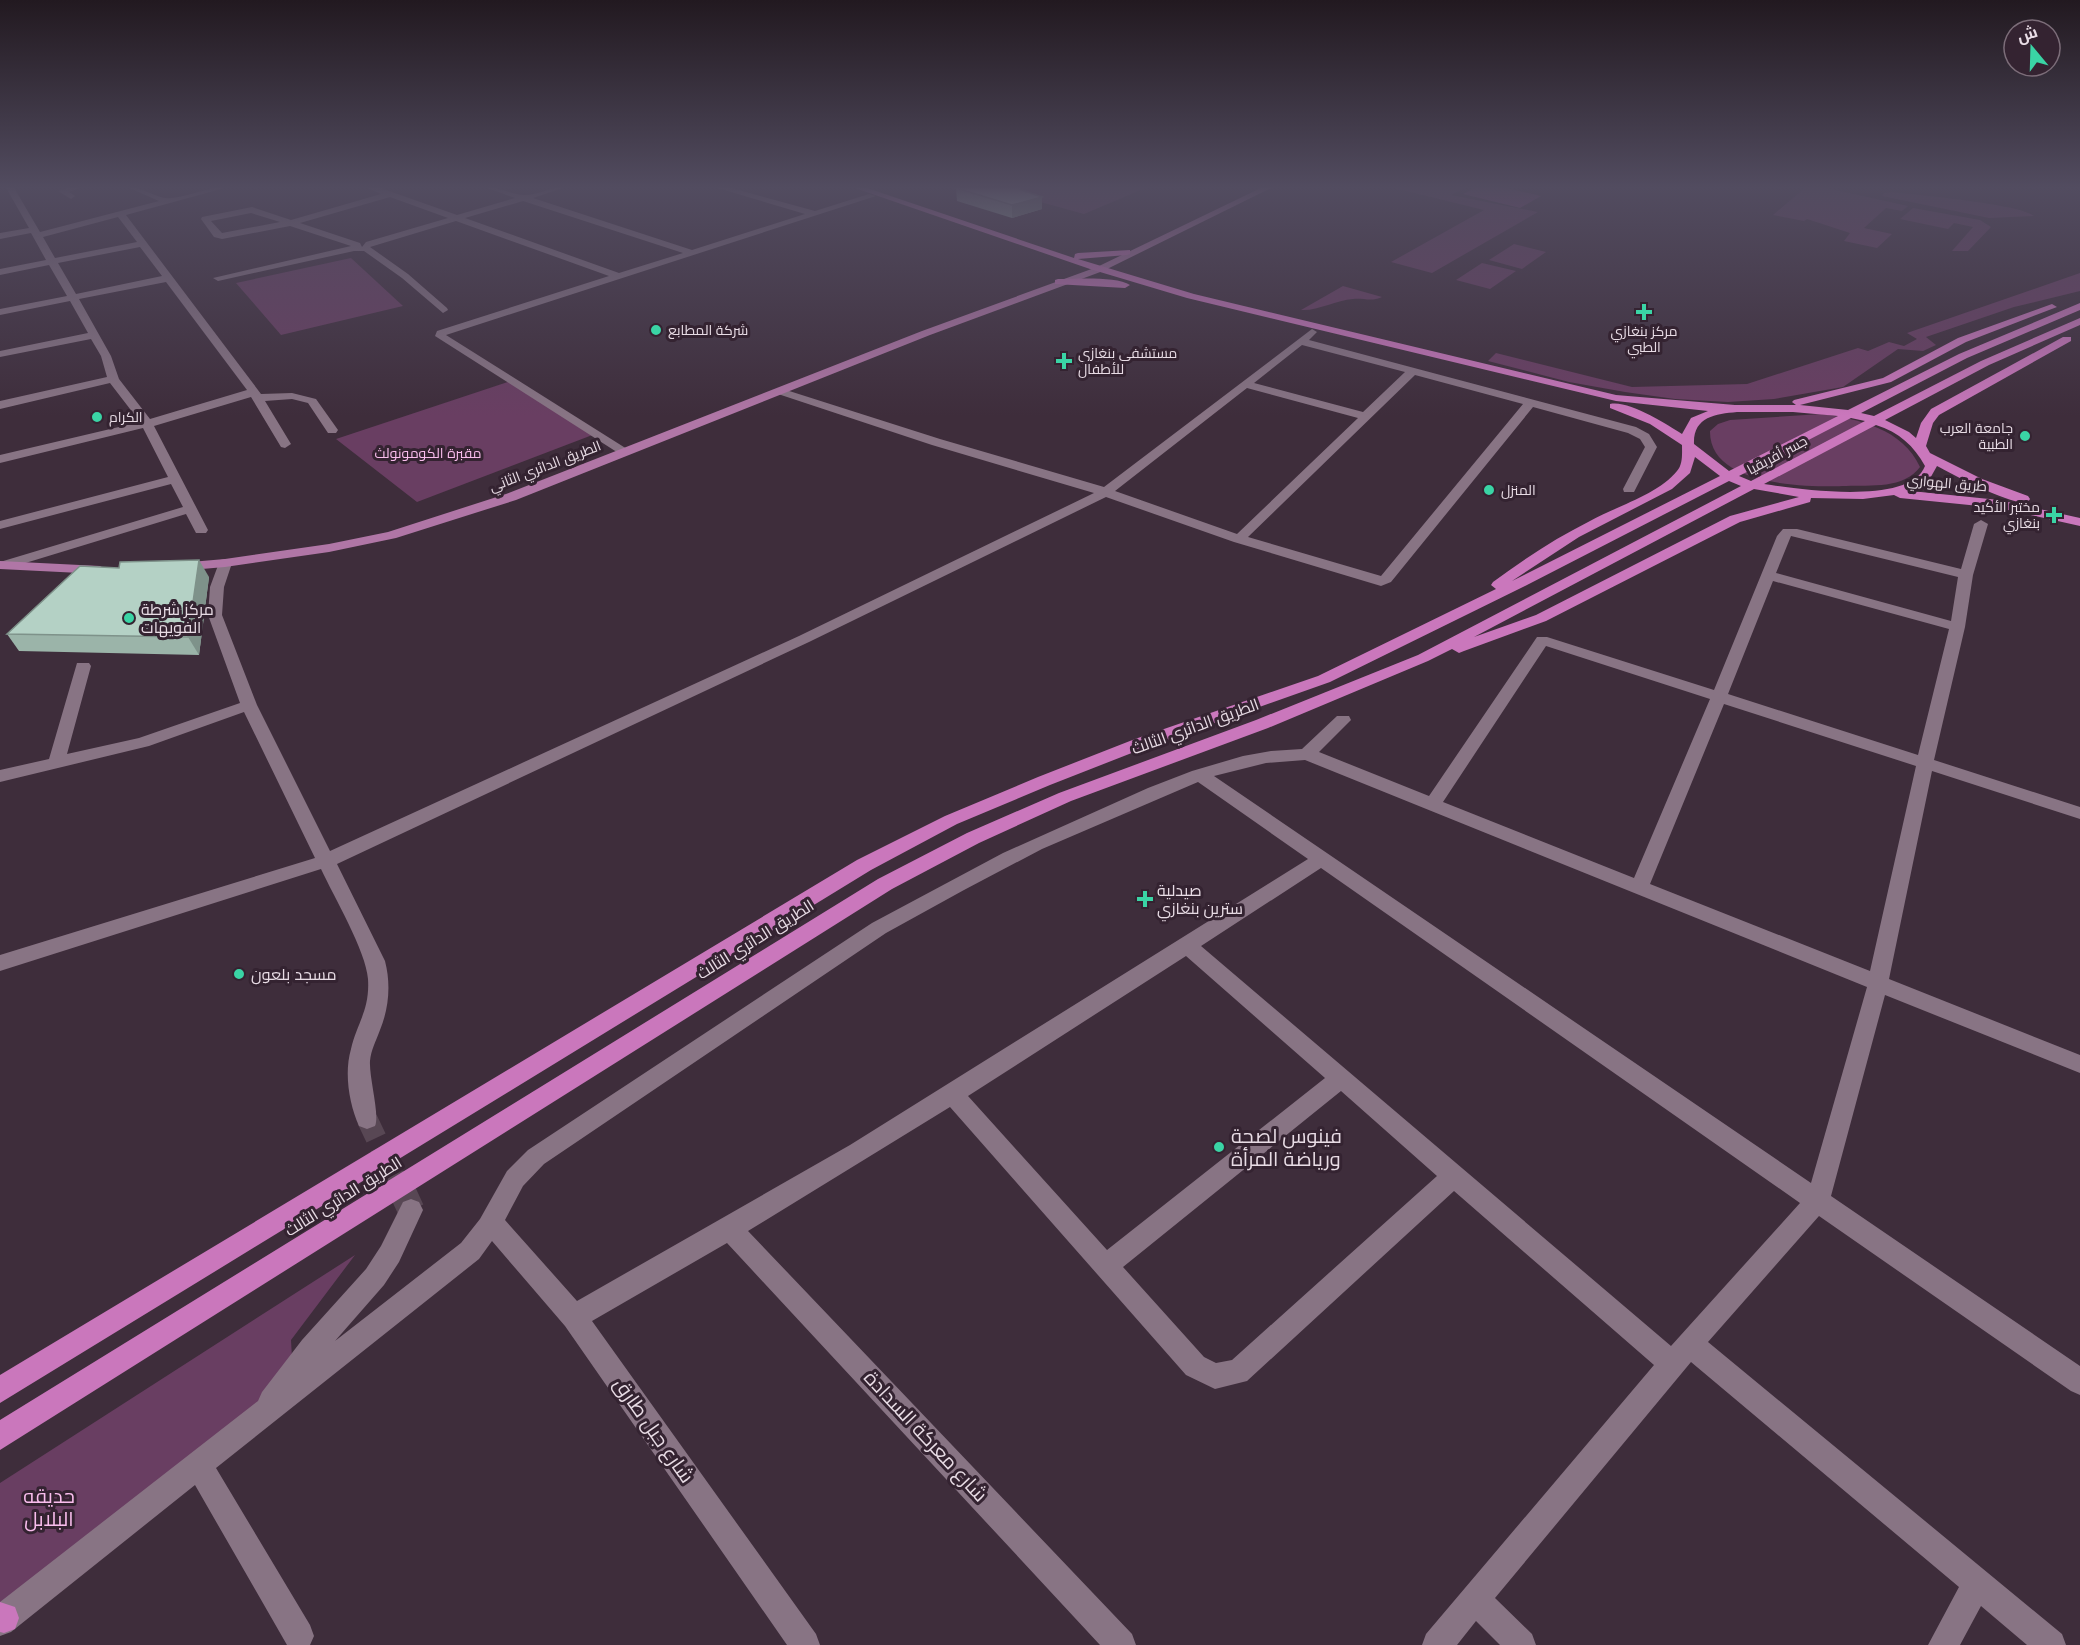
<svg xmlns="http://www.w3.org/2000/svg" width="2080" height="1645" font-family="'Nunito Sans',Cairo,sans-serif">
<rect width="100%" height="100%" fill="#3e2d3b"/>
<g fill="#693e62">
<path d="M982,186H1150L1084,214Z"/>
<path d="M1386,186H1469L1451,195L1538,212L1432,273L1391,262L1484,210Z"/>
<path d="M1806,187H1822L1908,206L1902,211L1886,208L1864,228L1892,234L1877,248L1844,241L1850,233L1807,219L1804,221L1773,215Z"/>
<path d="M1892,192C1917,195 2020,204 2034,216L1989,218L1882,196L1884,193Z"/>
<path d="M1913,208L1980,220L1991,227L1968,251H1952L1973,227L1954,223L1948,229L1900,219Z"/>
<path d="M1514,244L1546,252L1522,269L1489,260Z"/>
<path d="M351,258L403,306L281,335L236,283Z"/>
<path d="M1482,263L1516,271L1490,289L1456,280Z"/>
<path d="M2080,273V291L2014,307L1926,337L1936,345L1923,351L1898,349L1843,387L1774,399L1728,402L1675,399L1625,392L1569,382L1488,361L1496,353L1632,387L1747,384L1858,348L1868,351L1889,342L1904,346L1917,339L1907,333Z"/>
<path d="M1343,286L1382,297C1372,302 1364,298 1353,299C1336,300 1318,311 1301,310Z"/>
<path d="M511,381L595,434L417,502L336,439Z"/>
<path d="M1821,414C1859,419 1903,429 1920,467C1904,489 1871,485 1846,486C1809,487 1709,487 1710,431L1718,424L1730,420Z"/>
<path d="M355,1255L291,1340L293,1376L0,1607V1483Z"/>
</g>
<path fill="#8c4481" d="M1479,186H1498L1541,196L1520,208L1463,194Z"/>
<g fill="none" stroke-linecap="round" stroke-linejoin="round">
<path stroke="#584754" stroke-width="21" stroke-dasharray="21 10" stroke-linecap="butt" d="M367,1119L400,1188"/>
<path stroke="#584754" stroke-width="27" stroke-dasharray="27 14" stroke-linecap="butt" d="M400,1186L411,1210"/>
<g fill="#887484" fill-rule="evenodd">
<path d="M5,186H13L40,232L159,201L125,186C141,186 158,200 171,198C192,196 210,186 232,186L126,215L261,394L292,393L316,399L338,430L336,433H328L308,403L292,399L265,401L291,444L285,448L281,447L251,397L154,426L208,530L206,533H196L186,514L9,568H0V562L183,507L171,484L0,529V521L168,477L143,428L0,463V455L140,422L110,383L0,409V401L107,377L101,356L91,339L0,357V351L88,333L70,301L0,315V309L67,296L49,265L0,275V269L46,260L31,233L0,239V233L29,228ZM118,217L137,242L55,258L43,237ZM140,247L162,276L76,294L58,263ZM166,282L247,390L150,419L119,379L111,356L79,299Z"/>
<path d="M72,186H86L69,192L75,196L71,199L58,191Z"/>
<path d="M363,186H375L457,215L515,198L482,186C497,186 509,194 523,195C536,196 553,186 569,186L533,198L692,250L805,214L711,186H724L815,211L869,194L876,196L446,335L627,449L629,452L627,455L623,456L435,336L437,331L609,276L456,221L370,247L408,274L447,308L448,310L443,313L402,278L364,251H354L218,281L213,278L351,246L290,226L222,239L214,237L201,219L202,217L252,207L291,220L381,194ZM390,197L448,218L366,242L362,247L360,243L300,223ZM523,201L683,253L619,273L465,218ZM251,213L280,222L222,233L211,221Z"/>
<path d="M1312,329L1317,332L1309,340L1636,427L1649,434L1657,447L1634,492H1624L1623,489L1645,447L1640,439L1628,433L1533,407L1391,582L1381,586L1234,542L1106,497L809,642L337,864L385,961C391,984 389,1008 380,1030C376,1041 371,1050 370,1061C369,1078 380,1115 375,1126L367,1129L359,1126C349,1104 344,1073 351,1049C357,1023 370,1010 368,979C366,951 334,897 321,869L0,971V955L315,858L244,712L149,746L0,782V770L49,759L77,663H89L91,666L67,754L139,738L240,703L208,615L210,587L220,560L225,559L232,563L224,587L222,615L257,705L330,851L799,636L1094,493L932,445L775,393V389H783L940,439L1104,487ZM1302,345L1405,372L1363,412L1254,383ZM1415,375L1523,404L1381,576L1248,537ZM1247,388L1358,418L1237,534L1115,491Z"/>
<path d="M1981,520L1988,524L1973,575L1965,627L1934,760L2080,807V819L1932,771L1889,979L2080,1055V1073L1885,995L1831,1196L2080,1366V1395L2071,1391L1819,1216L1708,1342L2062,1634L2066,1645H2027L1981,1606L1960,1645H1928L1959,1587L1691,1362L1495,1598L1532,1634L1536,1645H1500L1476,1621L1457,1645H1422L1426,1634L1654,1365L1454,1191L1247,1381L1215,1389L1186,1375L950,1107L748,1231L1132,1634L1136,1645H1100L727,1243L592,1321L816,1634L820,1645H787L565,1326L492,1241L479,1259L216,1468L310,1625L314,1636L310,1645H287L195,1485L11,1632L0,1636V1602L258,1401L262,1392L302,1340L366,1269L381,1246L403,1202L411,1199L419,1202L423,1210L399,1262L384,1285L335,1341L461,1243L480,1219L507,1171L528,1150L872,923L1003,853L1148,788L1192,771L1243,756L1271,751L1302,749L1337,716H1349L1351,720L1319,752L1429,796L1537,637H1547L1714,690L1777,536L1783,529H1797L1961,569L1974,524ZM1791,536L1958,577L1951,621L1776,573ZM1773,581L1949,629L1918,755L1728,694ZM1546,646L1710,699L1634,878L1443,802ZM1724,704L1916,766L1870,971L1650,884ZM1305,760L1867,987L1811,1183L1214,776L1266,763ZM1198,782L1308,859L850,1145L577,1301L505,1220L523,1186L544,1164L886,933L964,890L1042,849ZM1321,868L1800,1203L1671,1346L1201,946ZM1186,956L1325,1078L1107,1250L968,1096ZM1341,1091L1437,1176L1232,1360L1216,1363L1204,1357L1123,1267Z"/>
</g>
<g fill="#b076a6" fill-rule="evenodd">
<path d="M1265,186H1275L1103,271L930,335L516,500L396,538L329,552L225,567L179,571L172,567L179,563L225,559L329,544L388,532L506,494L922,331L1097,267Z"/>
<path d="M0,561L100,566L107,570L100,574L0,569Z"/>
</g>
<g fill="#ca77bc" fill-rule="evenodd">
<path d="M849,186H861L1074,258L1075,254L1078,253L1130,250V254L1127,255L1078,259L1194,294L1616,395L1735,405H1796L1792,402L1794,400L1883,378L1958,338L2052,304L2057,307L1966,342L1891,382L1800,405L1848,410L1959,354L2080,303V310L1967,358L1861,413L1874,416L1981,361L2080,318V325L1989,365L1885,420L1909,432L1916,438L1921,423L1931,409L2063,337H2071V341L1939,415L1933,423L1926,446L1930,453L1982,479L2028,496L2030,499L2028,502C2011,506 1954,475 1937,466L1928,482L1911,491L1999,500L2080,518V526L1999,508L1900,498L1894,495L1863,499L1811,498L1810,502L1740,522L1546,621L1464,651L1459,653L1452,649L1428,661L1268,728L1071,801L979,843L892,889L0,1450V1420L878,879L967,833L1059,793L1256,720L1418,655L1741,486L1729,481L1527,585L1330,682L1147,747L1050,785L957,824L871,870L0,1403V1375L857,860L945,816L1038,777L1135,739L1318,676L1496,589L1491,585L1493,582C1524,559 1556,538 1590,521C1615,507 1659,494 1677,471C1683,464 1682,454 1682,445L1650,424L1610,408V404C1629,400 1666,424 1682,434L1691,418L1708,411L1616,401L1187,298L1090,269ZM1737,412H1793L1838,416L1729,471L1694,444C1693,417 1715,414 1737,412ZM1851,418L1865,421L1751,481L1739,476ZM1876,425C1899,432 1914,446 1925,466C1910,506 1798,489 1764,484ZM1695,457L1720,476L1512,581L1579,537L1672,489L1690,473ZM1754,489L1799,497L1730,516L1536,615L1474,637Z"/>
<path d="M1058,279C1075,279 1117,276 1130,285L1125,288L1055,284V280Z"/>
<path d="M0,1602L15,1607L19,1618L15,1629L4,1633L0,1632Z"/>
</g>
</g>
<g fill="#9bb4a9">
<path d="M956,188L1042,197V209L1012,218L957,201Z"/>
<path d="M209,577L199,655L19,651L7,634Z"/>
</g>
<g fill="#7e928a">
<path d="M1042,197V209L1012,218V205Z"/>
<path d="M199,560L209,577L199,655L188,637Z"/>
</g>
<g fill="#b4d1c5" stroke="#7e928a" stroke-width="1.5">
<path d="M965,186H1010L1042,197L1012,205L956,188Z"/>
<path d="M199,560L188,637L7,634L80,566L119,568L120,562Z"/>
</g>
<linearGradient id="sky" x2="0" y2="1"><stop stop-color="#221920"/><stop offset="0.45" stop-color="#524c60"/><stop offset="1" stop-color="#524c60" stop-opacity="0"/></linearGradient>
<rect width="2080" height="416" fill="url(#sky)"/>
<g fill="#3ad4a5" stroke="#342331" stroke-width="2">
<path d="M1641 303h6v6h6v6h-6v6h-6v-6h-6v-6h6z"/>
<circle cx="656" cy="330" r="6"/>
<path d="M1061 352h6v6h6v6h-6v6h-6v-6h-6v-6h6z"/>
<circle cx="97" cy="417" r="6"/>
<circle cx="2025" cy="436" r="6"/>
<circle cx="1489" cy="490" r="6"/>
<path d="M2051 506h6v6h6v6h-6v6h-6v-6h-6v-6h6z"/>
<circle cx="129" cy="618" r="6"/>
<path d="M1142 890h6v6h6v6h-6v6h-6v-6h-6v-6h6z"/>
<circle cx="239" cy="974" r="6"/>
<circle cx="1219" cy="1147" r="6"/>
</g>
<g text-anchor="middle" stroke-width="6" stroke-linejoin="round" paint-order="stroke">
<g font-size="14" fill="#e8dce5" stroke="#342331" text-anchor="start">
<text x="668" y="335">شركة المطابع</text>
<text x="1644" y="336" text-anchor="middle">مركز بنغازي<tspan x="1644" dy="16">الطبي</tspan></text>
<text x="1078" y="358">مستشفى بنغازي<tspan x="1078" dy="16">للأطفال</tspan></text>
<text x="109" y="422">الكرام</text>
<text x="2013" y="433" text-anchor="end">جامعة العرب<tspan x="2013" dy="16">الطبية</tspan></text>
<text x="1501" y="495">المنزل</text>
<text x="2040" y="512" text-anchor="end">مختبر الأكيد<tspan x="2040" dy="16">بنغازي</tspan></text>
</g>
<g font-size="14" fill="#f9bded" stroke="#342331">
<text x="428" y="458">مقبرة الكومونولث</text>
</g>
<g font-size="14" fill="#e8dce5" stroke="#342331">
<text transform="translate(1777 455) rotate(-28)" y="5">جسر أفريقيا</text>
<text transform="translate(545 466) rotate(-21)" y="5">الطريق الدائري الثاني</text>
<text transform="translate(1947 483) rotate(5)" y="5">طريق الهواري</text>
</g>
<g font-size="16" fill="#e8dce5" stroke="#342331" text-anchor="start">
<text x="141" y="615">مركز شرطة<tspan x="141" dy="18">الفويهات</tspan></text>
<text x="1157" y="896">صيدلية<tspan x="1157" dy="18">سترين بنغازي</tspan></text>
<text x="251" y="980">مسجد بلعون</text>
</g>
<g font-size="16" fill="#e8dce5" stroke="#342331">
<text transform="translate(1195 726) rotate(-20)" y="6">الطريق الدائري الثالث</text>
<text transform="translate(755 939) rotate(-32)" y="6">الطريق الدائري الثالث</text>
<text transform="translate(343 1196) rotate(-32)" y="6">الطريق الدائري الثالث</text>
</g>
<g font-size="20" fill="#e8dce5" stroke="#342331" text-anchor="start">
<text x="1231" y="1143">فينوس لصحة<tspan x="1231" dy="23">ورياضة المرأة</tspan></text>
</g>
<g font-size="20" fill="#e8dce5" stroke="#342331">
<text transform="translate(654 1430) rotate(55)" y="7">شارع جبل طارق</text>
<text transform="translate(926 1436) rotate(47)" y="7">شارع معركة السدادة</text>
</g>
<g font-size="20" fill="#f9bded" stroke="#342331">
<text x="49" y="1503">حديقه<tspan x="49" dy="23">البلابل</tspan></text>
</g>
</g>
<g transform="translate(2032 48) rotate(341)"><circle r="28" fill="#342331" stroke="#7c6d79" stroke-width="1.5"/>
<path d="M0-4.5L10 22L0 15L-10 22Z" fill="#3ad4a5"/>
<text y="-9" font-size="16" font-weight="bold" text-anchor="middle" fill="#e8dce5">ش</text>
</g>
</svg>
